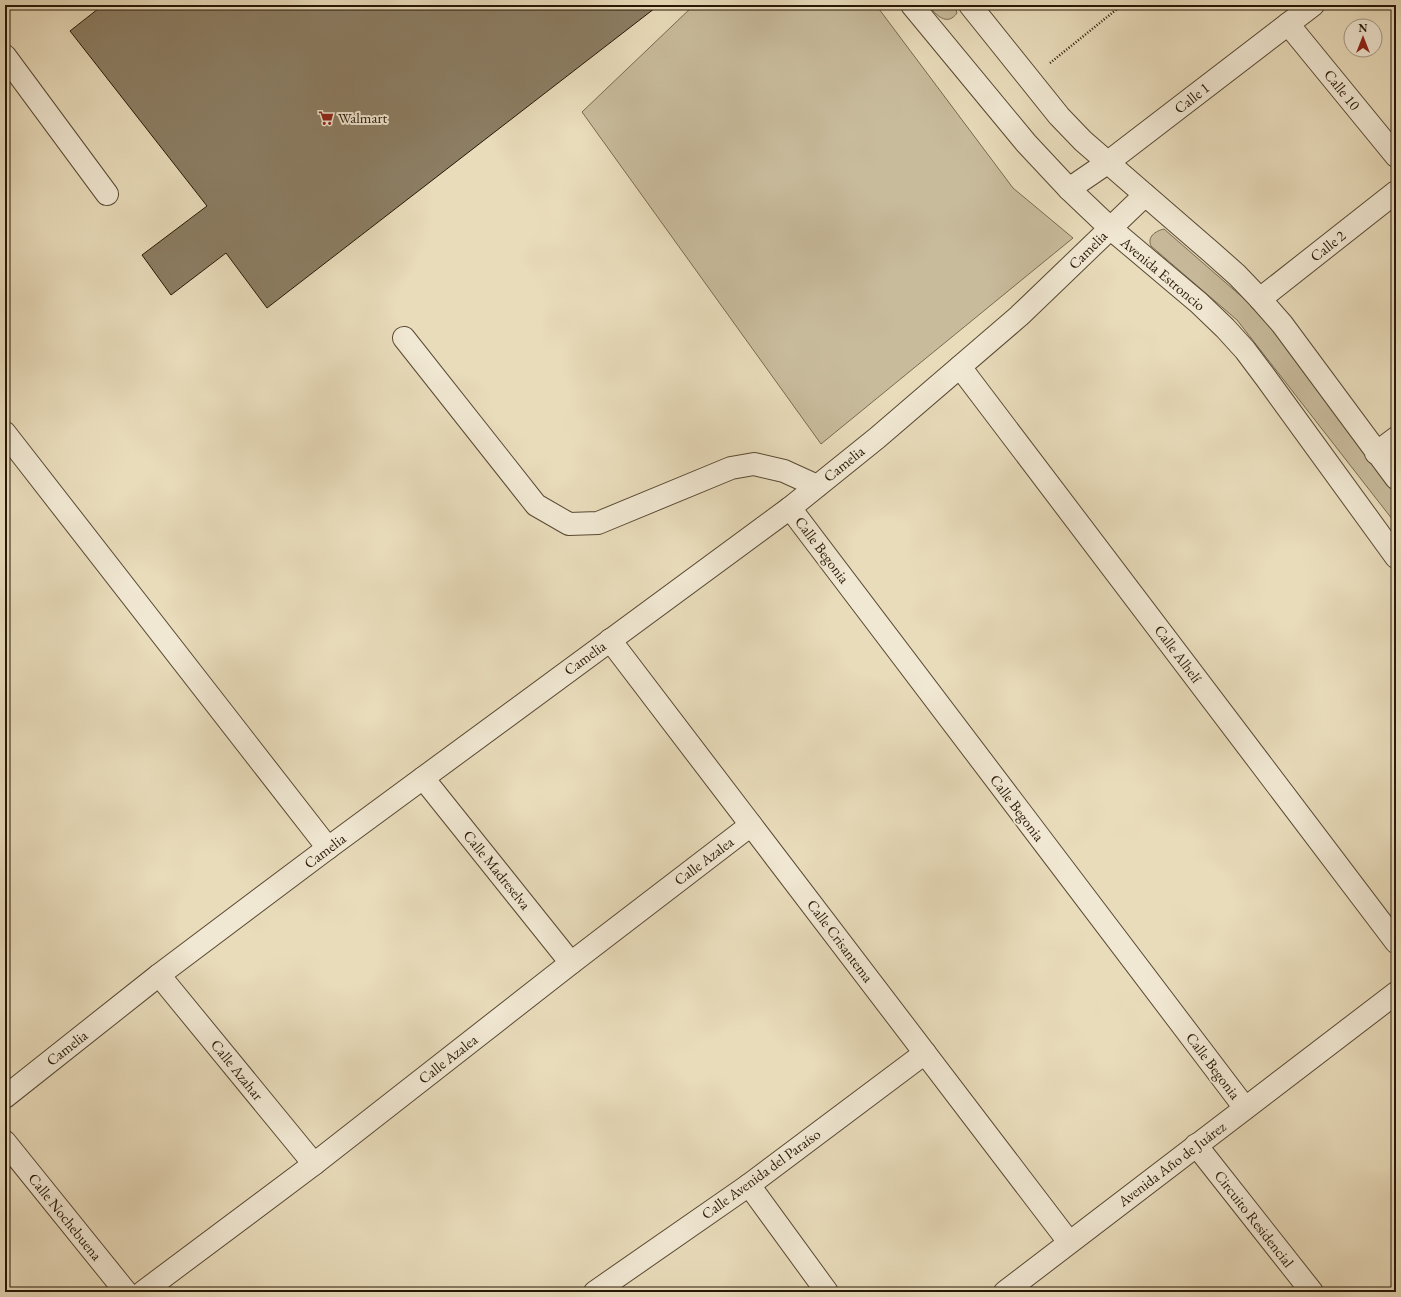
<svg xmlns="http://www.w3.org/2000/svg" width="1401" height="1297" font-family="'EB Garamond',serif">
<rect width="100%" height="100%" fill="#e9dcbb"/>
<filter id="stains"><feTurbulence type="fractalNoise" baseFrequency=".005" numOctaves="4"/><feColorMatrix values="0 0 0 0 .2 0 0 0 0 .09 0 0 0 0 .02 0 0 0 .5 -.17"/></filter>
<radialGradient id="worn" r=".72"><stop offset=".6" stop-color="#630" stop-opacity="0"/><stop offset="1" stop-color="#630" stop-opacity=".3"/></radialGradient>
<g fill="#c8bb9c" stroke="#786a51">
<path d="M694,5H876L1013,188L1073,238L821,444L582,112Z"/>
<path d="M928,5H954L957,13C947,27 936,15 928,5Z"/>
<path d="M1164,229L1256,309L1396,489V524L1237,320L1151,246C1147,237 1155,231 1164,229Z"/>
</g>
<path fill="#8c7e64" stroke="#281806" d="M103,5H659L267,308L226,253L171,295L142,255L207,206L70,31Z"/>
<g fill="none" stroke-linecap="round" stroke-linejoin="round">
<g stroke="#584933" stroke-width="24">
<g id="minor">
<path d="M912,5L1026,143L1069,189L1110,228L1199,303L1225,328L1245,350L1266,378L1396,557"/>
<path d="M970,5L1059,116L1083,141L1210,251L1237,275L1260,299L1282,324L1396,478"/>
<path d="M1288,24L1396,156"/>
<path d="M5,56L107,194"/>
<path d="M1069,189L1107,163L1313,5"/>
<path d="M1260,299L1396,192"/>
<path d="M404,338L536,505L569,524L598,523L731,468L754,464L784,471L817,486"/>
<path d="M960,367L1396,942"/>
<path d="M5,433L328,848"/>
<path d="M1376,453L1396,438"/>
<path d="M790,508L1245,1108"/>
<path d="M610,640L1069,1242"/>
<path d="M423,778L571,963"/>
<path d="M159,975L314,1164"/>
<path d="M5,1097L159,975L328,848L790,508L877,438L1019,316L1145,195"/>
<path d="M5,1142L126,1292"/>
<path d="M1196,1145L1312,1292"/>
<path d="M749,1185L827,1292"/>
<path d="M143,1292L314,1164L571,963L751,825"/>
<path d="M595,1292L749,1185L925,1053"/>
<path d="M1005,1292L1396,993"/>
</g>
</g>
<path stroke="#281806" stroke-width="2.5" stroke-dasharray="1 2" stroke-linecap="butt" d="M1050,63L1122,5"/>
<use href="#minor" stroke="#f1e8d3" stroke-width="22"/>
</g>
<defs>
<g id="supermarket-bare" transform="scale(1.2)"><path d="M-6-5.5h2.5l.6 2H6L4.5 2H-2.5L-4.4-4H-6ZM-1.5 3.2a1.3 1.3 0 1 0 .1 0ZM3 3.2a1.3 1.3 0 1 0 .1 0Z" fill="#8f2418" stroke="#f1e8d3" stroke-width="2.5" paint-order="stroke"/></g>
</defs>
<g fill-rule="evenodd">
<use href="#supermarket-bare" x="326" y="118"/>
</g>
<g text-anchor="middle" stroke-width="4" stroke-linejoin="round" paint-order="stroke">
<g font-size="15" fill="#281806" stroke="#f1e8d3">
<text transform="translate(1342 90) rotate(51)" y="5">Calle 10</text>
<text transform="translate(1192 98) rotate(-38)" y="5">Calle 1</text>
<text transform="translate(1328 246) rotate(-38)" y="5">Calle 2</text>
<text transform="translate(1088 250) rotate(-45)" y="5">Camelia</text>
<text transform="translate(1163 274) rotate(40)" y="5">Avenida Estroncio</text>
<text transform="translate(844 464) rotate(-39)" y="5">Camelia</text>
<text transform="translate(822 550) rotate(53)" y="5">Calle Begonia</text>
<text transform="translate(1178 654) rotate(53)" y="5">Calle Alhelí</text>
<text transform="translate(585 658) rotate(-36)" y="5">Camelia</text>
<text transform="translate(1017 808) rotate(53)" y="5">Calle Begonia</text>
<text transform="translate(325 851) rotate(-37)" y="5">Camelia</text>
<text transform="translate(704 861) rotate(-37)" y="5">Calle Azalea</text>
<text transform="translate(497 870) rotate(51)" y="5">Calle Madreselva</text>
<text transform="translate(840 941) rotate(53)" y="5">Calle Crisantema</text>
<text transform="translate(67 1048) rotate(-38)" y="5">Camelia</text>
<text transform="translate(448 1059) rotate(-38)" y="5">Calle Azalea</text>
<text transform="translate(1213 1066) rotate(53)" y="5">Calle Begonia</text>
<text transform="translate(237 1070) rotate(51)" y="5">Calle Azahar</text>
<text transform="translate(1172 1164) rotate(-37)" y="5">Avenida Año de Juárez</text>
<text transform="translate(761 1174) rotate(-36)" y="5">Calle Avenida del Paraíso</text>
<text transform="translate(65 1217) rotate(51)" y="5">Calle Nochebuena</text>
<text transform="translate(1254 1219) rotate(52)" y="5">Circuito Residencial</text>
</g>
<g font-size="15" fill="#281806" stroke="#f1e8d3" text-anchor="start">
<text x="338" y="123">Walmart</text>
</g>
</g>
<rect width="1401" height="1297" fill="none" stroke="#e9dcbb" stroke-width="20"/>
<rect x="6" y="6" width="1389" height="1285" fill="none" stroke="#281806" stroke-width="2"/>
<rect x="10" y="10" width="1381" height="1277" fill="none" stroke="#281806"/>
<g transform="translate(1363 38)"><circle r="19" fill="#f1e8d3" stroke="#a19581"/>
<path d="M0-3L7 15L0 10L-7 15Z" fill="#8f2418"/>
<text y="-6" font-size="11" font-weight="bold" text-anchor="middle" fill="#281806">N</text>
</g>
<rect width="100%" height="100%" filter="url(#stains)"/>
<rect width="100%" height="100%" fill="url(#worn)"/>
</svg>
